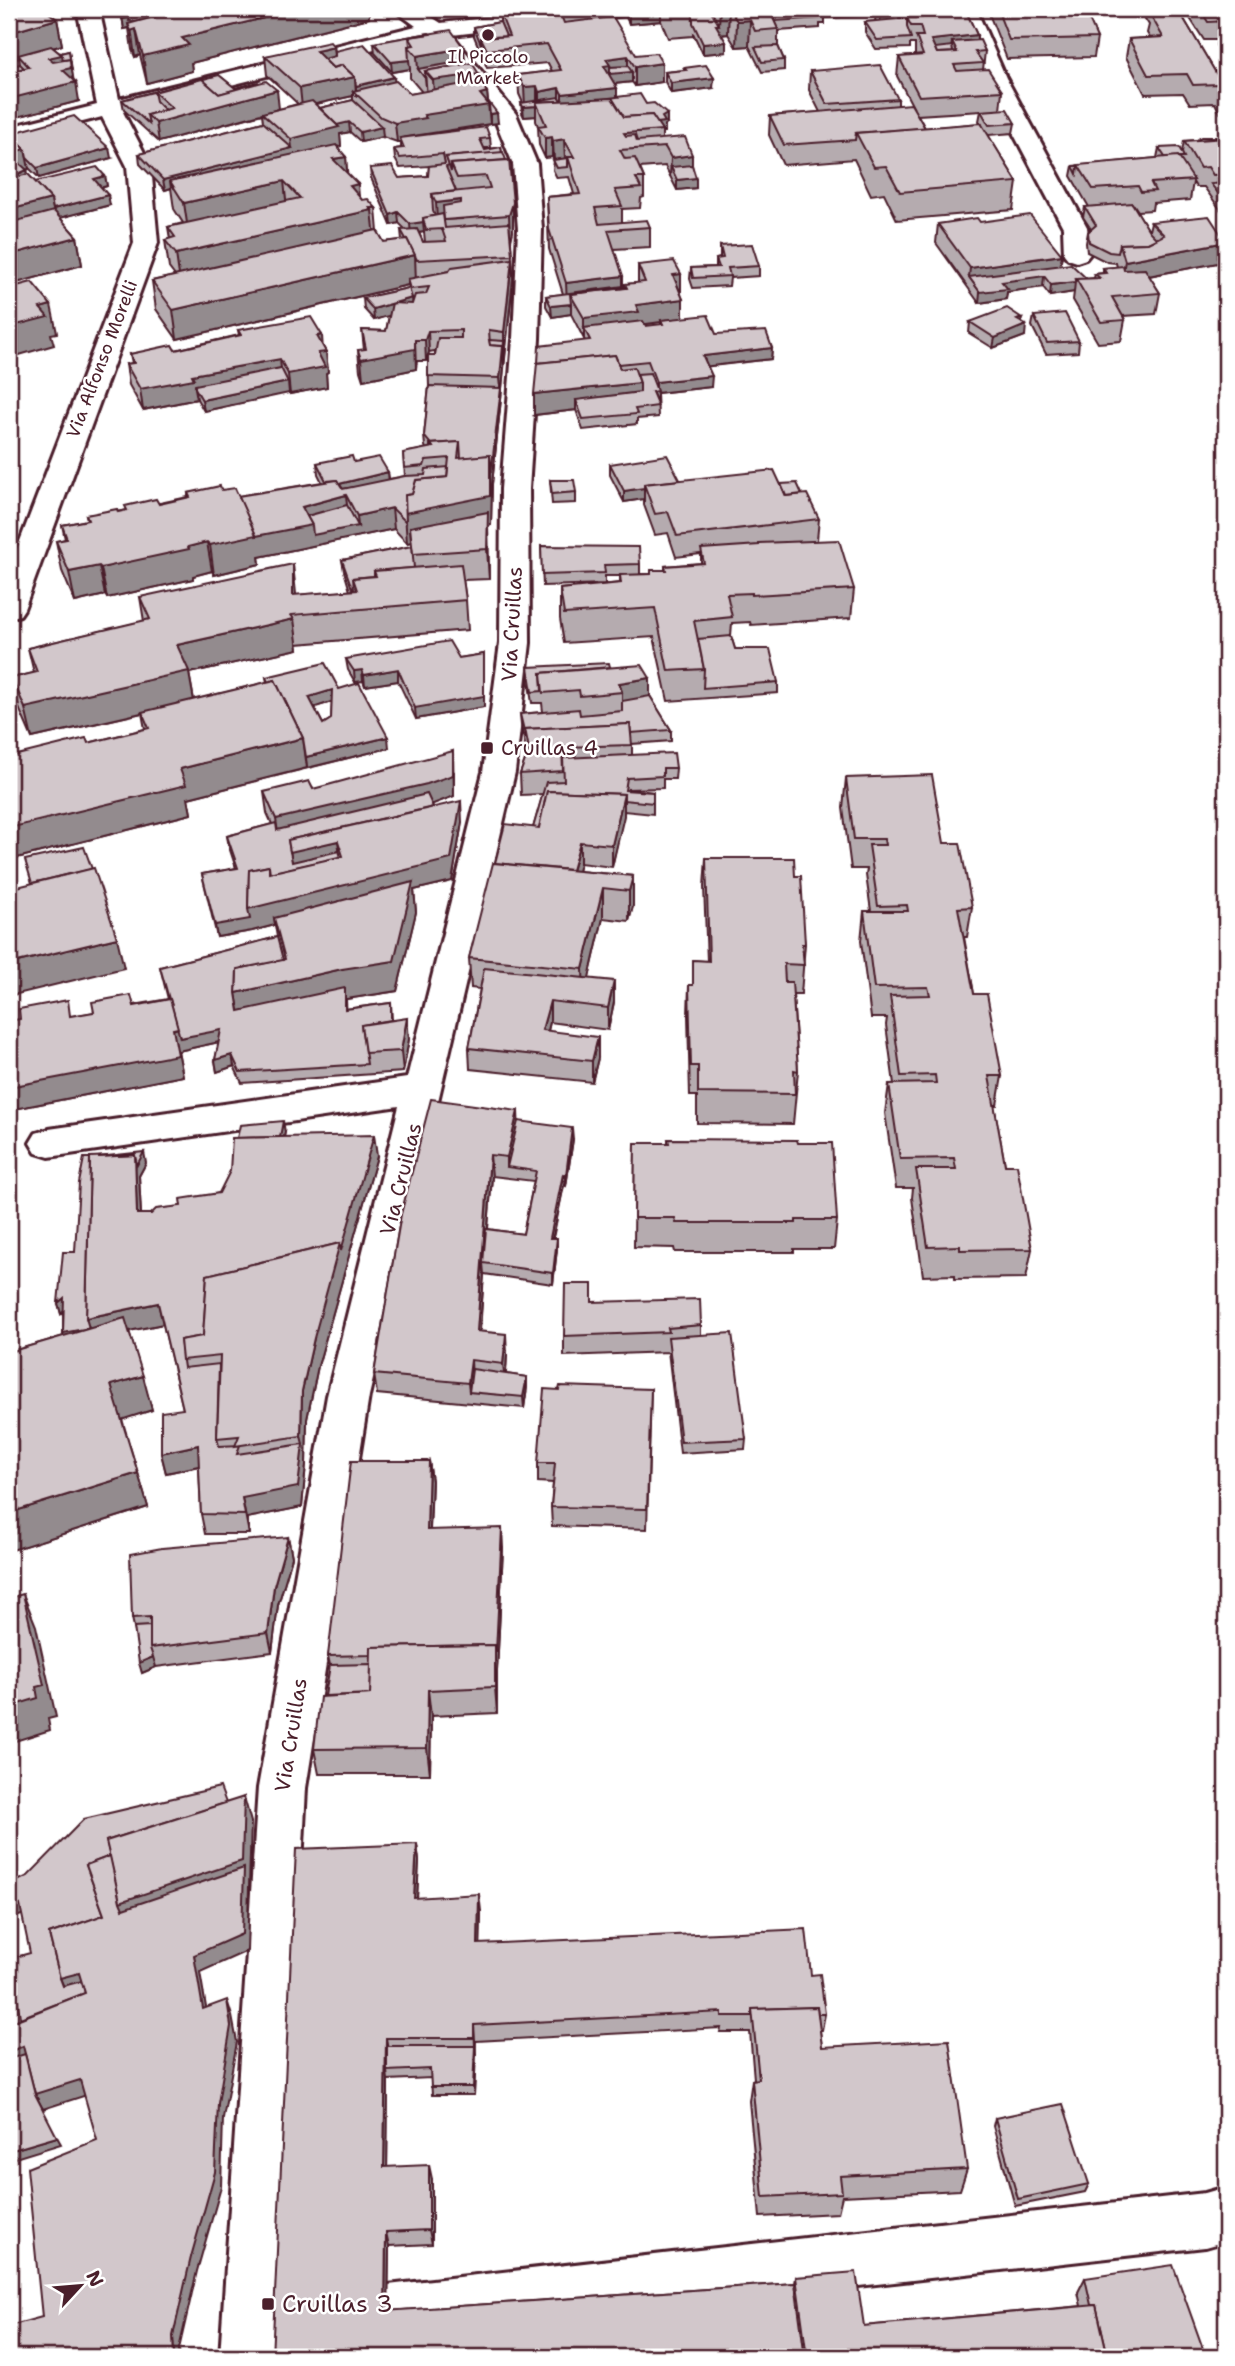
<svg xmlns="http://www.w3.org/2000/svg" width="1235" height="2366" font-family="'Shantell Sans',sans-serif">
<rect width="100%" height="100%" fill="#fff"/>
<filter id="ink" filterUnits="userSpaceOnUse"><feTurbulence type="fractalNoise" baseFrequency=".0143" numOctaves="2"/><feDisplacementMap in="SourceGraphic" scale="14" xChannelSelector="R" yChannelSelector="G"/><feConvolveMatrix kernelMatrix="1 2 1 2 8 2 1 2 1" color-interpolation-filters="sRGB"/></filter>
<g filter="url(#ink)">
<g fill="none" stroke-linecap="round" stroke-linejoin="round">
<g stroke="#4a1f2b" stroke-width="6">
<g id="minor">
<path d="M77,9H99L119,99L416,26L393,9H419L441,23L568,9H634L631,14L623,15L452,35L516,114L537,164L542,229L539,339L529,489L530,643L515,772L369,1396L306,1788L276,2357H220L258,1788L327,1396L399,1106L49,1157L36,1153L30,1143L36,1133L49,1129L407,1078L483,772L500,643L501,489L513,339L518,229L513,164L493,115L431,37L410,40L123,112L151,166L158,243L24,609L20,615L9,618V570L134,243L127,166L102,117L9,141V127L97,105Z"/>
<path d="M954,9H976L1006,78L1087,227L1090,254L1086,259L1077,262L1068,259L1064,254L1063,227L984,78Z"/>
<path d="M1226,2187V2241L1205,2247L388,2339L369,2331L361,2312L369,2293L388,2285L1205,2193Z"/>
</g>
</g>
<use href="#minor" fill="#fff" fill-rule="evenodd"/>
</g>
<g fill="#b5abaf" stroke="#4a1f2b" stroke-width="2" fill-rule="evenodd">
<path d="M9,9L57,19L62,45L53,48L60,53L69,51L73,80L79,101L9,119V67L20,64L19,58L9,60Z"/>
<path d="M121,9H369V18L191,63L192,71L147,83L140,55L135,57L132,50L129,28L124,29Z"/>
<path d="M557,9H608V17L636,55L662,82L635,86L632,82L614,84L617,97L646,104L667,124L665,125V132H662V139L692,165L696,188L677,190L665,166L640,168L644,178V197L641,198L640,208L622,209V222L650,227V247L614,249L624,288H625V284L638,283V265L681,274V293L683,318L716,334L772,348L771,359L707,366L711,387L657,393L658,417L637,419V424L583,430L576,410L534,415L585,341L571,314L552,317L546,306V296L563,294L549,249L547,197L574,194L569,177L557,178L553,170L554,160L552,157L545,158L539,145L538,126L536,121V116L524,117L522,113L521,103H523L519,94L518,75L552,71L548,63L487,68L474,36V27L500,22V13L540,15L557,14ZM661,322V325L646,326L644,324Z"/>
<path d="M625,9H965L977,35V40L985,51L983,70L1002,91L1000,110L1015,123L1013,133L988,135L1017,182L1013,210L897,220L884,193L871,195L854,159L783,165L769,135L770,116L820,112L809,90L810,71L898,99V105L913,107L897,76L899,57L915,56V44H910V48L876,49L865,32V22L875,21L876,15L825,18V24H820V28L778,31V46L784,60V70L762,72L749,46L736,47L728,34L721,35L726,52L703,54L693,33V36L668,38L661,21L629,24L625,15ZM981,111L979,121L981,123L925,128L918,115L982,111Z"/>
<path d="M987,9H1079L1097,38L1094,57L1007,59Z"/>
<path d="M1141,9H1178L1226,90V103L1224,112L1220,113L1215,103L1190,104L1183,93L1145,94L1126,57L1129,39L1150,38L1147,33L1149,25L1140,11Z"/>
<path d="M1184,9H1226V64L1216,45L1217,40H1204Z"/>
<path d="M429,33L465,61L487,92L488,101L498,123L427,134L490,138L491,148H484L485,150L501,147L513,231L511,241L513,279L501,399L492,484L491,525L488,526L489,579L463,580L466,600L468,630L297,644L298,649L189,673L194,700L267,682L266,677L339,689L389,748L188,798L191,814L9,860V757L88,743L145,729L142,713L32,738L19,708L12,678L34,673L28,648L144,621L140,597L296,595L350,591L344,571L342,560L412,546L411,542L407,543L394,529L259,557L260,564L214,575L212,571L193,576V579L107,598L105,595L75,602L62,571L56,541L65,539L62,525L87,520L86,515L118,512L188,497V493L222,490L238,496L322,482L318,474L317,463L354,462L388,472L389,479L405,476L403,453L426,449L425,446L424,436L429,386L428,357L426,361H417L416,369L363,380L360,371L358,350H364L362,330L386,331L389,315L374,320L364,309L363,298L409,288L408,285L177,339L156,309L152,281L175,276L169,268L165,240L170,239L168,227L183,223L174,209L171,188L165,190L140,164L139,154L263,122L262,114L159,142L124,110L122,100L219,75L235,88L279,109L298,104L267,75L265,56L334,47L335,51L394,81L410,94L422,92L410,78V69L392,72L375,53L374,43ZM353,96V100L320,108L316,104ZM350,132L361,142L383,137L397,142H401V148L394,149L395,159L400,168L429,166L428,176L399,178L370,168L371,178L391,225L399,223L406,230H401L402,240L384,242L378,232L376,208L362,200L359,196L347,173L346,157L337,147L341,146L340,134ZM424,232L425,242H423L419,233ZM435,351V355H428L429,352ZM332,702L331,719L323,724L314,707Z"/>
<path d="M684,68L713,88L671,93L665,82V72L684,70Z"/>
<path d="M9,133L111,158L39,178L29,168L27,169L28,175L35,182L105,176L107,186L101,188L110,205L60,218L77,237L82,265L9,285Z"/>
<path d="M1226,138V216H1225L1204,187H1196L1193,182L1190,200L1153,203L1152,210L1138,211L1134,205H1133L1149,231L1151,222L1225,238L1226,231V247L1223,262L1149,276L1160,293L1156,314L1123,316L1125,320L1121,341L1098,343L1073,300L1074,292L1050,296L1043,287L1007,292L1006,299L979,303L936,243L938,224L980,222L1087,279L1094,278L1095,274L1103,273V268L1117,267L1116,263L1107,262L1087,252L1086,243L1088,232L1091,229L1083,217L1085,207H1089L1071,176L1073,166L1157,158L1159,148L1182,152L1184,141Z"/>
<path d="M720,246L759,266V276L730,278L729,286L693,288L690,279L691,268L716,267V259L720,258Z"/>
<path d="M1034,316L1079,341L1078,352L1046,354L1032,326Z"/>
<path d="M1022,318L1021,322L1025,336L993,348L969,333L970,322Z"/>
<path d="M238,330L323,347L326,352L328,372L326,373L327,387L290,394L289,392L204,411L197,399L143,410L129,385L126,364L132,363L130,354L175,350L239,335Z"/>
<path d="M610,464L680,480L781,484L802,494L819,519L817,540L854,589L851,618L751,625L750,622L732,623L731,636L735,649L778,682V693L668,701L654,637L564,643L560,619V589L620,583V576H605V584L543,586L541,546L640,564V574H651L665,570V566L701,563V554L676,557L668,533L655,535L644,505V499L624,502L610,475Z"/>
<path d="M550,480L576,492V503L552,504Z"/>
<path d="M484,654V707L416,719L398,681L365,686L363,681L355,682L348,670L346,659L459,658Z"/>
<path d="M528,667H610L650,696L671,730V741L632,744V755L676,768L675,779H663V788L627,789L653,792V814L624,811L612,867L580,863L578,871L633,876V906L629,921L603,918L589,978L614,1002L608,1030L550,1022L548,1031L598,1058L592,1082L470,1069L469,1048L480,989L471,988L469,958L495,863L533,828L543,794L521,795L520,774L527,755L521,725L520,714L543,712L542,703H532L528,678Z"/>
<path d="M454,772V796L432,804L433,807L462,822L452,881L414,890L416,912L397,991L346,999V1009L391,1003L392,1020L409,1039L403,1072L242,1083L234,1066L217,1072L215,1060L219,1042L178,1051L183,1076L9,1110V1021L72,1016L168,999L160,967L277,937L275,925L252,931L217,937L202,874L236,868L229,847L227,836L272,824L267,813L264,792L313,789Z"/>
<path d="M846,778L944,843L972,907L967,937H964L974,994L1002,1076L997,1105H994L1005,1165L1032,1249L1026,1278L955,1279V1275L923,1276L912,1198L913,1188H896L885,1113L889,1084H894L886,1025L887,1018H871L861,941L864,911H871L866,875L867,869H851L843,808Z"/>
<path d="M706,858L795,876L805,944L801,994H793L798,1071L793,1124L697,1123V1096H690L688,1015L689,985H693V960L707,961L704,887Z"/>
<path d="M518,1111V1121L573,1139L566,1186L564,1185L553,1238H557V1249L553,1284L484,1274L480,1331L507,1354L506,1374L527,1377V1387L524,1408L377,1394L374,1374L401,1214ZM492,1176L534,1181L523,1234L488,1229Z"/>
<path d="M285,1132L284,1137L377,1156L318,1366L307,1419L306,1464L302,1507L247,1518L249,1534H205L201,1514L199,1466L166,1473L161,1453L183,1409L163,1324L129,1331L152,1410L122,1419L148,1507L9,1551V1352L64,1336L63,1333V1312L61,1314L58,1303L75,1252L146,1163L139,1176L141,1214H151L181,1206L219,1193Z"/>
<path d="M668,1139L798,1143L837,1220L834,1249H794V1252H675L674,1248L634,1247L635,1143H668Z"/>
<path d="M592,1302L701,1325V1335L746,1439L745,1449L680,1453L668,1351V1352L564,1356V1336Z"/>
<path d="M651,1389L647,1529L552,1526L551,1507L553,1483L538,1482V1463Z"/>
<path d="M429,1461L432,1481L430,1530L503,1548L497,1671V1713L431,1716L430,1774H319L314,1749L325,1696L330,1665L328,1656Z"/>
<path d="M288,1537L292,1557L278,1605L272,1652L156,1667L142,1673L134,1627L132,1618Z"/>
<path d="M417,1844L419,1861L417,1898L481,1911L480,1944L811,1975L825,2014L822,2030H820L822,2047L967,2169L960,2190L842,2196L838,2213L760,2217L749,2101L752,2080L754,2079L750,2032H720L721,2028L476,2041L474,2095H432L431,2078L388,2080L387,2167L432,2179V2244L389,2246L388,2311L795,2283L796,2277L864,2326L1081,2306L1078,2292L1085,2278L1206,2357H272Z"/>
<path d="M995,2118L1089,2184L1085,2192L1015,2206L993,2126Z"/>
</g>
<g fill="#938b8e" stroke="#4a1f2b" stroke-width="2">
<path d="M121,9H189L136,30L140,55L135,57L131,28L128,24L129,28L124,29Z"/>
<path d="M301,9H369V18L191,63L192,71L147,83L143,56L182,38Z"/>
<path d="M720,9H729L728,34L716,35V25H719Z"/>
<path d="M912,9H921L919,26L907,18L879,31L881,12Z"/>
<path d="M661,11V21L629,24V14Z"/>
<path d="M57,19L62,45L21,57L18,55L19,58L9,60V33Z"/>
<path d="M750,20L749,46L736,47L737,21Z"/>
<path d="M977,35L976,49L952,42L950,56L934,58L931,40Z"/>
<path d="M726,42V52L703,54V44Z"/>
<path d="M334,47L336,66L326,68L316,51Z"/>
<path d="M464,48L466,72L479,74L480,100L435,107L433,80L425,71L427,97L425,78L418,69L417,56Z"/>
<path d="M69,51L74,83L76,82L79,101L9,119V99L48,58Z"/>
<path d="M628,56V72H632V82L604,85V66L606,59Z"/>
<path d="M409,60L410,69L392,72L391,62Z"/>
<path d="M662,63V82L635,86V67Z"/>
<path d="M355,77L356,94L353,91V96L302,107L300,88Z"/>
<path d="M394,77L395,87L356,96V86Z"/>
<path d="M714,78L713,88L671,93V83Z"/>
<path d="M537,86V105L536,102L525,106L524,87Z"/>
<path d="M559,88V103H562V94L617,88V107L539,105V92Z"/>
<path d="M277,90L279,109L159,142L156,123Z"/>
<path d="M487,92L490,124L400,138L401,142H397L395,123L424,115L480,94Z"/>
<path d="M536,106V116L524,117L523,107Z"/>
<path d="M497,113L498,123L490,124V114Z"/>
<path d="M667,114V124L665,125V132H662V130L624,133Z"/>
<path d="M349,122L350,132L340,134L341,146L174,188L170,181L171,188L165,190L163,180L292,148L291,139L330,126Z"/>
<path d="M382,127L383,137L361,142L360,132Z"/>
<path d="M552,137V157L545,158V138Z"/>
<path d="M564,139L565,159L554,160L553,141Z"/>
<path d="M109,148L111,158L39,178L37,168Z"/>
<path d="M25,149L29,169L9,174V153Z"/>
<path d="M692,155V175L671,167L670,177L671,158Z"/>
<path d="M346,157L348,184L333,159Z"/>
<path d="M27,170L29,180L9,189V178Z"/>
<path d="M105,176L107,186L95,189L94,179Z"/>
<path d="M696,178V188L677,190V180Z"/>
<path d="M284,181L287,209L188,230L184,203Z"/>
<path d="M358,184L360,211L350,186Z"/>
<path d="M108,195L110,205L55,219L53,209Z"/>
<path d="M51,199L55,219L9,231V210Z"/>
<path d="M461,200L462,219L444,220V230H442L437,220L436,203Z"/>
<path d="M513,203V231L510,243L509,215Z"/>
<path d="M372,210L375,238L180,282L176,254Z"/>
<path d="M398,212L399,223L391,225L390,215Z"/>
<path d="M423,222L424,232L411,234L410,224Z"/>
<path d="M77,237L82,265L9,285V255Z"/>
<path d="M1226,242L1223,262L1121,281L1125,261Z"/>
<path d="M415,255L416,283L408,279V285L177,339L173,310Z"/>
<path d="M1062,255L1059,275L1044,277L1043,287L1007,292L1006,299L979,303L980,292L969,277L970,268Z"/>
<path d="M512,259L513,279L504,366V332Z"/>
<path d="M681,274V294L673,275Z"/>
<path d="M623,276V296L570,294L567,303L566,283Z"/>
<path d="M1075,282L1074,292L1050,296L1051,285Z"/>
<path d="M412,298L413,309L374,320L373,309Z"/>
<path d="M683,299V319L661,320V322L639,325L584,328V339V318L636,305Z"/>
<path d="M571,304V314L552,317L551,306Z"/>
<path d="M51,305L57,333L51,334L54,345L9,358V327L40,308Z"/>
<path d="M1022,318L1020,327L1026,325L1025,336L993,348L995,338L1017,320Z"/>
<path d="M428,331L429,352L426,361L425,340Z"/>
<path d="M322,335L323,352H326L328,372L326,373L327,387L290,394L288,374L317,336Z"/>
<path d="M415,340L416,369L363,380L361,359Z"/>
<path d="M503,346L504,366L501,399L492,484L491,525L488,526L489,579L487,549L410,527L411,542L407,543L405,513L490,455L501,388L500,378Z"/>
<path d="M772,348L771,359L702,367L703,356Z"/>
<path d="M280,359L282,379L195,388L197,399L143,410L140,389L192,375Z"/>
<path d="M712,376L711,387L657,393V402L652,392L656,391V382Z"/>
<path d="M288,382L289,393L204,411L202,400Z"/>
<path d="M640,383V403L576,400V410L534,415V394Z"/>
<path d="M388,472L389,483L294,495Z"/>
<path d="M644,488V499L624,502V491Z"/>
<path d="M346,495L348,516L358,526L357,516L392,508L394,529L259,557L260,564L214,575L210,545L302,507Z"/>
<path d="M207,542L212,571L193,576V579L107,598L101,568Z"/>
<path d="M293,564L296,594L297,615L293,595Z"/>
<path d="M99,566L105,595L75,602L69,572Z"/>
<path d="M294,619L298,649L189,673L194,701L32,738L25,708L177,645Z"/>
<path d="M484,654V707L416,719L415,708Z"/>
<path d="M398,669V681L365,686L364,675Z"/>
<path d="M362,670L363,681L355,682L354,671Z"/>
<path d="M650,678V707L622,712V692L619,683Z"/>
<path d="M332,690L334,701L310,709L309,697Z"/>
<path d="M388,737L389,748L307,768L306,757Z"/>
<path d="M303,738L307,768L188,798L191,814L9,860V828L180,769Z"/>
<path d="M453,751L454,796L428,806L279,841L276,819Z"/>
<path d="M624,794V816L612,867V845Z"/>
<path d="M461,801L462,822L452,881L414,890L416,912L397,991L346,999L347,1021L241,1023L236,993L342,969L274,918L275,925L252,931L217,937L215,925L248,909L269,866L272,883L252,908Z"/>
<path d="M338,841L341,862L293,873L290,850Z"/>
<path d="M580,842V863L571,900L570,879Z"/>
<path d="M633,876V906L629,921V891Z"/>
<path d="M603,888V918L584,999L583,969Z"/>
<path d="M117,938L124,968L9,996V964Z"/>
<path d="M614,981V1002L608,1030V1008Z"/>
<path d="M550,1001V1022L543,1051L542,1030Z"/>
<path d="M407,1018L409,1039L403,1072L401,1051Z"/>
<path d="M178,1028L221,1030L224,1041L178,1051L183,1076L9,1110V1087Z"/>
<path d="M598,1037V1058L592,1082V1061Z"/>
<path d="M232,1055L234,1066L217,1072L215,1060Z"/>
<path d="M518,1111L519,1132L507,1167V1157Z"/>
<path d="M283,1121L285,1132L279,1158L277,1147Z"/>
<path d="M572,1128L573,1139L566,1186V1175Z"/>
<path d="M374,1135L377,1156L318,1366L307,1419L306,1464L302,1507L247,1518L249,1534L242,1498L303,1444L301,1436L302,1391L314,1338L182,1348Z"/>
<path d="M144,1152L146,1163L139,1176L142,1235L137,1214L135,1155Z"/>
<path d="M490,1155L492,1176L485,1263H483L484,1274L478,1351L477,1331Z"/>
<path d="M563,1174L564,1185L550,1249V1238Z"/>
<path d="M557,1238V1249L553,1284V1273Z"/>
<path d="M64,1298L67,1308L61,1314L58,1303Z"/>
<path d="M158,1303L163,1324L66,1344L63,1333L86,1318Z"/>
<path d="M506,1334L507,1354L505,1384L503,1364Z"/>
<path d="M471,1360L472,1380L469,1392L468,1383Z"/>
<path d="M143,1376L152,1410L121,1420L111,1385Z"/>
<path d="M527,1377V1387L524,1408L523,1397Z"/>
<path d="M198,1445L203,1465L166,1473L161,1453Z"/>
<path d="M429,1461L432,1481L429,1549L427,1530Z"/>
<path d="M138,1473L148,1507L9,1551V1513Z"/>
<path d="M502,1528L503,1548L497,1671V1713L495,1687V1645Z"/>
<path d="M288,1537L292,1557L278,1605L272,1652L268,1633L274,1586Z"/>
<path d="M23,1594L36,1626L56,1717L48,1719L50,1730L9,1743V1707L36,1687Z"/>
<path d="M153,1657L156,1667L142,1673L139,1663Z"/>
<path d="M428,1690L431,1716L430,1774L427,1748Z"/>
<path d="M244,1797L251,1822L247,1951L200,1972L209,2025L79,1973L87,1990L67,1994L60,1978L90,1874Z"/>
<path d="M417,1844L419,1861L416,1915L414,1898Z"/>
<path d="M479,1894L481,1911L480,1961L478,1944Z"/>
<path d="M20,1905L24,1914L9,1920V1910Z"/>
<path d="M227,2000L232,2016L237,2042L223,2118L221,2187L197,2271L179,2349L180,2357H174L173,2336L218,2103Z"/>
<path d="M474,2025L476,2054L474,2095L473,2087L475,2046Z"/>
<path d="M386,2038L389,2054L387,2071L388,2080L387,2181L384,2167Z"/>
<path d="M23,2046L80,2080L87,2095L43,2109L35,2094L9,2068V2052Z"/>
<path d="M57,2137L61,2144L9,2160V2151Z"/>
<path d="M429,2165L432,2179V2244L429,2230Z"/>
<path d="M386,2232L389,2246L388,2312L385,2311Z"/>
</g>
<g fill="#d2c7cb" stroke="#4a1f2b" stroke-width="2" fill-rule="evenodd">
<path d="M9,9H44L57,19L9,33Z"/>
<path d="M154,9H184L143,20L129,21L130,18L122,19V12Z"/>
<path d="M184,9H301L182,38L189,45L143,56L136,29L131,31L128,24Z"/>
<path d="M531,9H537L540,15L560,13L564,23L613,17L636,55L656,53L662,63L635,67L628,56L606,59L610,65L604,66L617,88L562,94L559,88L539,92L537,86L524,87L518,75L561,70L547,44L487,50L481,38L509,36L500,13Z"/>
<path d="M559,9H608L560,13Z"/>
<path d="M627,9H660L661,11L629,14Z"/>
<path d="M667,9H693L694,10L669,11Z"/>
<path d="M693,9H710L719,25H716L726,42L703,44L693,23Z"/>
<path d="M729,9H769L778,29L755,31L750,20L737,21Z"/>
<path d="M769,9H824L826,14L819,15L820,18L775,21Z"/>
<path d="M879,9H912L881,12Z"/>
<path d="M922,9H965L977,35L931,40L937,53L957,52L952,42L980,40L985,51L975,52L983,63L954,65L957,71L988,69L1002,91L919,96L899,57L923,55L916,36H923L920,26H911L907,18L926,17Z"/>
<path d="M997,9H1079L1080,11L1085,10L1097,38L1009,40Z"/>
<path d="M1153,9H1178L1226,90V93H1224L1219,84L1193,85L1187,74L1148,75L1129,39L1163,37L1150,14H1156Z"/>
<path d="M1200,9H1226V21L1208,22Z"/>
<path d="M920,17L921,18H907V27L911,38L877,40L865,22Z"/>
<path d="M500,22L506,36L481,38L482,47L474,27Z"/>
<path d="M451,30L464,48L417,56L408,46L414,45L409,37Z"/>
<path d="M429,33L430,34L409,37L410,46H408L409,60L391,62L374,43Z"/>
<path d="M1218,35H1226V51Z"/>
<path d="M330,42L334,47L316,51L333,68L342,65L355,77L300,88L265,56Z"/>
<path d="M364,44L394,77L356,86L355,77L342,65L333,68L324,59L335,56V51Z"/>
<path d="M51,46L62,55L48,58L53,62L70,59L71,68L63,70L76,82L9,99V72L29,67L18,55Z"/>
<path d="M778,46L784,60L762,62L755,47Z"/>
<path d="M952,46L953,52L937,53L935,48Z"/>
<path d="M69,51L71,68L70,59L63,60L62,55L60,53Z"/>
<path d="M465,61L467,64L425,71V78L418,69Z"/>
<path d="M472,63L479,74L433,80L425,71Z"/>
<path d="M20,64L24,68L9,72L10,70L9,67Z"/>
<path d="M706,65L714,78L671,83L665,72L686,70L684,68Z"/>
<path d="M880,65L898,99L827,104L810,71Z"/>
<path d="M628,66L632,72L610,74V67Z"/>
<path d="M219,75L235,88L258,82L259,83L219,94L202,79L154,92L156,101L165,110L147,115L149,124L122,100Z"/>
<path d="M202,79L219,94L266,81L277,90L156,123L147,115L172,108L154,92Z"/>
<path d="M396,81L410,94L479,81L487,92L480,94L489,105L424,115L426,118L395,123L381,117L353,91Z"/>
<path d="M640,94L646,104L654,103L667,114L662,117L665,122L657,123L652,115L624,117L612,98L601,99Z"/>
<path d="M559,97L561,101L536,102V106L523,107L521,103Z"/>
<path d="M612,98L624,117L652,115L662,130L624,133L626,136L635,135L637,141L685,137L692,155L671,158L665,147L620,150L625,159L635,158L644,178H636L641,188L615,190L622,206L595,208L599,224L647,220L650,227L608,230L623,276L566,283L549,229L547,197L580,194L568,157H574L564,139L553,141L552,137L545,138L538,126L546,125L536,102Z"/>
<path d="M353,100L382,127L360,132L349,122L337,125L320,108Z"/>
<path d="M312,101L339,127L291,139L262,113Z"/>
<path d="M488,101L497,113L490,114L489,105L487,102Z"/>
<path d="M911,104L925,128L856,133L855,140L784,145L770,116Z"/>
<path d="M1007,109L1015,123L989,125L981,111Z"/>
<path d="M74,116L109,148L37,168L27,158L25,149L9,134Z"/>
<path d="M263,122L292,148L163,180L139,154Z"/>
<path d="M981,123L1017,182L900,192L886,166L874,167L856,133Z"/>
<path d="M486,127L490,138L480,139L485,150L501,147L502,153L446,157L449,166L446,167L456,191L432,194L433,211L435,216L423,218V222L410,224L398,212L390,215L370,168L392,166L399,178L428,176L429,166L445,164L443,154L400,158L394,149L404,148L400,138Z"/>
<path d="M9,133L25,149L9,153Z"/>
<path d="M1201,137H1225L1226,138L1197,140Z"/>
<path d="M1226,138V174L1213,175L1208,167L1200,168L1184,141Z"/>
<path d="M336,145L346,157L333,159L358,184L350,186L362,200L368,199L376,208H370L372,210L176,254L165,240L175,237L168,227L300,198L284,181L184,203L170,181Z"/>
<path d="M1179,147L1184,157H1165L1159,148Z"/>
<path d="M503,152L506,160L451,164V172L446,157Z"/>
<path d="M1178,156L1194,180L1151,183L1155,191L1141,192L1138,186L1093,189L1078,165Z"/>
<path d="M568,158V167L557,168L553,160Z"/>
<path d="M509,160L513,203L509,215L444,220L443,206L461,203V200L436,203L432,194L490,188L486,176L457,178L451,164Z"/>
<path d="M17,161L27,170L9,178V163Z"/>
<path d="M692,165L696,178L677,180L671,167Z"/>
<path d="M1073,166H1078L1077,174Z"/>
<path d="M97,167L105,176L94,179L108,195L53,209L51,199L35,182Z"/>
<path d="M28,174L51,199L9,210V179Z"/>
<path d="M1226,183V187H1223L1221,197L1211,184Z"/>
<path d="M1132,203L1149,231L1157,239L1148,243L1120,244L1118,253L1109,252L1089,242L1088,232L1096,225L1085,207Z"/>
<path d="M54,211L77,237L9,255V223Z"/>
<path d="M443,214L445,228L509,223L512,255L417,260L407,239H406L401,230L417,229L423,242L446,241L442,229L426,230L423,218Z"/>
<path d="M1030,215L1062,255L970,268L938,224L977,218L980,222Z"/>
<path d="M1209,216L1226,242L1125,261L1120,244L1148,243L1164,235L1151,222Z"/>
<path d="M377,230L384,242L407,239L415,255L173,310L152,281Z"/>
<path d="M752,244L759,266L728,268L730,276L693,278L691,268L719,267L716,259L723,258L720,246Z"/>
<path d="M512,259L504,332L489,330L490,345L503,346L500,378L428,376V355H435L438,338H461V330L428,331L425,340H415V349L361,359L358,350L366,349L362,330L386,331L392,303L412,304L415,295L426,294L429,287L411,289L408,279L449,271L452,267Z"/>
<path d="M674,261L681,274L673,275L683,299L636,305L639,312L584,318L570,294L627,288L625,284L645,282L638,265Z"/>
<path d="M1071,264L1087,279H1076L1075,282L1051,285L1044,276L1002,282L1008,289L980,292L969,277Z"/>
<path d="M1123,266L1124,270L1145,269L1160,293L1112,297L1125,320L1101,322L1076,279L1100,278L1095,274L1106,273L1103,268Z"/>
<path d="M32,282L51,305L40,308L48,317L9,327V288Z"/>
<path d="M623,286L624,288L570,294L571,304L551,306L546,296Z"/>
<path d="M409,288L412,298L373,309L363,298Z"/>
<path d="M1007,308L1022,318L1017,320L1026,325L995,338L970,322Z"/>
<path d="M1065,313L1079,341L1047,343L1034,316Z"/>
<path d="M708,315L716,334L766,331L772,348L703,356L712,376L656,382L648,361L619,364L615,355L538,363L539,346L590,340L584,328L643,321L646,326L663,324L661,320Z"/>
<path d="M311,317L322,335L317,336L326,352L318,353L325,367L288,374L280,359L192,375L194,379L140,389L126,364L134,363L130,354L172,345L175,350L241,335L238,330Z"/>
<path d="M489,340L504,341L503,355V346L490,345Z"/>
<path d="M615,355L620,369L634,367L640,383L534,394L537,363Z"/>
<path d="M281,368L288,382L202,400L195,388V385Z"/>
<path d="M650,373L657,391L652,392L658,406L635,409L637,414L583,419L576,400L640,392V383L637,374Z"/>
<path d="M429,386L501,388L491,473L490,455L461,458L460,442L431,444L432,448H430V443L424,436Z"/>
<path d="M460,442L458,458L490,455V496L405,513V495L412,494L416,480L447,477L449,458L426,460L424,466L404,468L403,453L433,447L431,444Z"/>
<path d="M667,455L680,480L644,484V488L624,491L610,464Z"/>
<path d="M352,456L354,462L379,457L388,472L339,484L337,480L326,481L317,463Z"/>
<path d="M448,467L447,477L416,480L412,494L405,495L406,522L392,508L357,516L346,495L302,507L312,525L256,536L238,496L337,480L343,489L405,476L425,475L426,469Z"/>
<path d="M774,470L786,496L807,494L819,519L677,536L668,512L655,514L644,484Z"/>
<path d="M550,480H574L576,492L552,494Z"/>
<path d="M797,483L802,494L786,496L781,484Z"/>
<path d="M220,486L222,490L235,488L256,535L210,545L207,542L188,547L189,549L101,568L99,566L69,572L56,541L67,539L62,525L88,520L86,515L117,509L118,512L127,510L125,506L156,499L159,504L190,497L188,493Z"/>
<path d="M347,505L358,526L313,535L312,525L307,516Z"/>
<path d="M488,512L487,549L413,554L410,527Z"/>
<path d="M839,540L854,589L752,595V593L727,594L732,617L694,621L704,669L668,671L655,608L564,614L560,589L621,583L620,575L651,574V570H666L665,566L704,563L701,549L759,545V543Z"/>
<path d="M412,546L414,568L374,571V576L353,578L354,590L353,591L342,560Z"/>
<path d="M541,546L639,547L640,564L604,565L605,573L542,575Z"/>
<path d="M293,564V595L357,590L353,578L376,576L374,571L461,564L466,600L291,615L294,619L177,645L189,671L25,708L12,678L37,672L28,648L150,619L140,597Z"/>
<path d="M731,636L735,649H770L778,682L703,688L704,669L698,639Z"/>
<path d="M449,641L459,658L484,654V696L415,708L398,669L364,675L362,670L354,671L346,659Z"/>
<path d="M325,663L339,689L359,683L388,737L306,757L303,738L275,680L268,682L266,677ZM332,690L331,719L323,724L309,697Z"/>
<path d="M609,663L610,667L541,673L542,691L532,692L528,667Z"/>
<path d="M642,665L650,678L619,683L622,692L580,696L579,690L543,693L541,673Z"/>
<path d="M275,680L303,738L180,769L186,785L9,828V757L86,738L88,743L149,728L142,712Z"/>
<path d="M650,696L671,730L631,733L630,724L525,729L526,739L520,714L579,709L580,715L622,711V701Z"/>
<path d="M630,724L632,745L562,747L563,771L520,774L529,749L525,729Z"/>
<path d="M453,751V775L427,784L276,819L264,792L309,781L313,789Z"/>
<path d="M674,753L676,768H663V776L627,778L625,790L653,792V803L624,800V805V794L547,791L539,828H533L546,782L564,781L563,758Z"/>
<path d="M932,775L944,843H960L972,907L958,908L974,994H987L1002,1076H989L1005,1165H1017L1032,1249L960,1250V1246L928,1247L916,1169H956L954,1158L900,1159L889,1084L936,1083L935,1075L901,1076L890,996L930,995L928,987L874,988L864,911H908L907,905L878,906L869,845H885L884,839H854L846,778Z"/>
<path d="M547,791L624,794L612,845L580,842L572,870L495,863L505,824L539,828Z"/>
<path d="M427,794L433,807L288,840L292,862L339,851L341,857L270,873L269,866L249,870L248,909L250,919L215,925L202,874L238,868L227,836L276,823L277,830Z"/>
<path d="M461,801L451,859L248,909L249,870L269,866V873L343,856L338,841L290,852L288,840Z"/>
<path d="M84,847L92,869L32,883L25,860Z"/>
<path d="M706,858H794L795,876H801L805,944H802L804,965L784,964L785,982H792L798,1071L794,1070L795,1094L698,1093V1066H691L689,985H693V960L709,961Z"/>
<path d="M493,863L633,876L629,891L603,888L583,969L469,958Z"/>
<path d="M94,868L117,938L9,964V889Z"/>
<path d="M413,882L394,961L342,969L236,993L237,969L285,959L274,918Z"/>
<path d="M277,937L283,960L237,969L236,993L239,1011L345,988V1009L391,1003V1020L361,1025L367,1064L240,1072L232,1055L215,1060L221,1030L180,1038L170,999H169L160,967Z"/>
<path d="M484,968L614,981L608,1008L550,1001L542,1030L598,1037L592,1061L469,1048Z"/>
<path d="M131,995L134,1006L170,999L178,1028L173,1029L178,1055L9,1087V1021L20,1019L19,1009L68,1000L70,1016L94,1012L92,1002Z"/>
<path d="M407,1018L401,1051L365,1053L361,1025Z"/>
<path d="M431,1099L518,1111L507,1157L490,1155L477,1331L506,1334L503,1364L471,1360L468,1383L374,1374L401,1214Z"/>
<path d="M283,1121L280,1137L237,1138L240,1125Z"/>
<path d="M518,1121L572,1128L566,1175L563,1174L550,1238H557L553,1273L483,1263L486,1229L523,1234L536,1171L507,1167Z"/>
<path d="M374,1135L341,1251L340,1243L207,1275L203,1336L180,1340L184,1368L219,1364L217,1438L219,1446L240,1445L237,1454L303,1444L298,1487L242,1498L245,1515L201,1514L198,1445L161,1453V1412L183,1409L158,1303L86,1318L90,1157L135,1155L137,1214H151L156,1209L181,1206L180,1199L219,1193L230,1171L232,1138Z"/>
<path d="M668,1139L797,1140L798,1143H832L837,1220H796V1223H676L675,1218H634L635,1143H669Z"/>
<path d="M144,1152L137,1165L135,1155L98,1157Z"/>
<path d="M84,1158H90L86,1318L89,1328L63,1333L64,1298L58,1303L63,1252H75L79,1183Z"/>
<path d="M340,1243L314,1338L302,1391L301,1436L235,1446L239,1436L217,1438L220,1356L182,1360L180,1340L203,1336L207,1275Z"/>
<path d="M565,1284H592V1302L700,1299L701,1325L668,1328L669,1332L564,1336Z"/>
<path d="M125,1318L143,1376L111,1385L138,1473L9,1513V1352Z"/>
<path d="M732,1333L746,1439L681,1442L668,1337Z"/>
<path d="M472,1369L527,1377L523,1397L469,1392Z"/>
<path d="M560,1386L651,1389L647,1509L551,1507L555,1463H538L544,1389L559,1390Z"/>
<path d="M351,1461H429L427,1530L502,1528L496,1652L495,1645L371,1647V1655L328,1656Z"/>
<path d="M288,1537L274,1586L268,1633L150,1648V1617L132,1618L130,1554L162,1548Z"/>
<path d="M23,1594L44,1685L36,1687L38,1698L9,1707V1598Z"/>
<path d="M150,1626V1648L153,1657L139,1663L134,1627Z"/>
<path d="M495,1645V1687L428,1690L427,1748L314,1749L320,1697L370,1694L371,1647Z"/>
<path d="M371,1664L370,1694L325,1696L330,1665Z"/>
<path d="M220,1787L226,1803L106,1841L110,1856L86,1865L104,1915L49,1934L60,1978L63,1986L82,1981L85,1993L20,2018L12,1958L30,1953L20,1905L9,1910V1885L28,1876L84,1819Z"/>
<path d="M244,1797L242,1861L120,1902L106,1841Z"/>
<path d="M417,1844L414,1898L479,1894L478,1944L806,1929L811,1975L820,1974L825,2014H818L817,2007L752,2009V2016H722V2012L474,2025V2038H386L384,2167L429,2165V2230L386,2232L385,2311L795,2283L805,2357H272L296,1849Z"/>
<path d="M110,1856L120,1902L123,1909L244,1868L242,1934L194,1955L203,2009L227,2000L231,2026L218,2103L215,2172L191,2257L173,2336L174,2357H9V2326L42,2317L27,2168L97,2140L80,2080L35,2094L23,2046L9,2052V2023L85,1993L79,1973L60,1978L49,1934L104,1915L86,1865Z"/>
<path d="M817,2007L822,2047L949,2040L967,2169L840,2176L842,2193L763,2197L752,2080L759,2079L752,2009Z"/>
<path d="M387,2046H475L473,2087H431L430,2069L387,2071Z"/>
<path d="M25,2054L35,2094L57,2137L9,2151V2059Z"/>
<path d="M1063,2104L1089,2184L1018,2199L995,2118Z"/>
<path d="M1173,2265L1206,2357H1108L1096,2305H1091L1085,2278Z"/>
<path d="M856,2272L864,2326L1096,2305L1108,2357H807L796,2277Z"/>
</g>
</g>
<g fill="#4a1f2b" stroke="#fff" stroke-width="2.5">
<circle cx="488" cy="35" r="7"/>
<rect x="480" y="741" width="14" height="14" rx="3.5"/>
<rect x="261" y="2297" width="14" height="14" rx="3.5"/>
</g>
<g text-anchor="middle" stroke-width="5" stroke-linejoin="round" paint-order="stroke">
<g font-size="18" fill="#4a1f2b" stroke="#fff">
<text x="488" y="63">Il Piccolo<tspan x="488" dy="21">Market</tspan></text>
</g>
<g font-size="18" fill="#4a1f2b" stroke="#fff">
<text transform="translate(102 359) rotate(-69)" y="6">Via Alfonso Morelli</text>
</g>
<g font-size="21" fill="#4a1f2b" stroke="#fff">
<text transform="translate(512 624) rotate(-87)" y="7">Via Cruillas</text>
<text transform="translate(401 1179) rotate(-76)" y="7">Via Cruillas</text>
<text transform="translate(291 1735) rotate(-81)" y="7">Via Cruillas</text>
</g>
<g font-size="21" fill="#4a1f2b" stroke="#fff" text-anchor="start">
<text x="501" y="755">Cruillas 4</text>
</g>
<g font-size="24" fill="#4a1f2b" stroke="#fff" text-anchor="start">
<text x="282" y="2312">Cruillas 3</text>
</g>
</g>
<rect width="1235" height="2366" fill="none" stroke="#fff" stroke-width="35"/>
<rect x="18" y="18" width="1200" height="2331" fill="none" stroke="#4a1f2b" stroke-width="2.5" filter="url(#ink)"/>
<g transform="translate(80 2286) rotate(64)" stroke="#ffffff" stroke-width="5" paint-order="stroke">
<path d="M0-5L12 26L0 18L-12 26Z" fill="#4a1f2b"/>
<text y="-10" font-size="19" font-weight="bold" text-anchor="middle" fill="#4a1f2b">N</text>
</g>
</svg>
